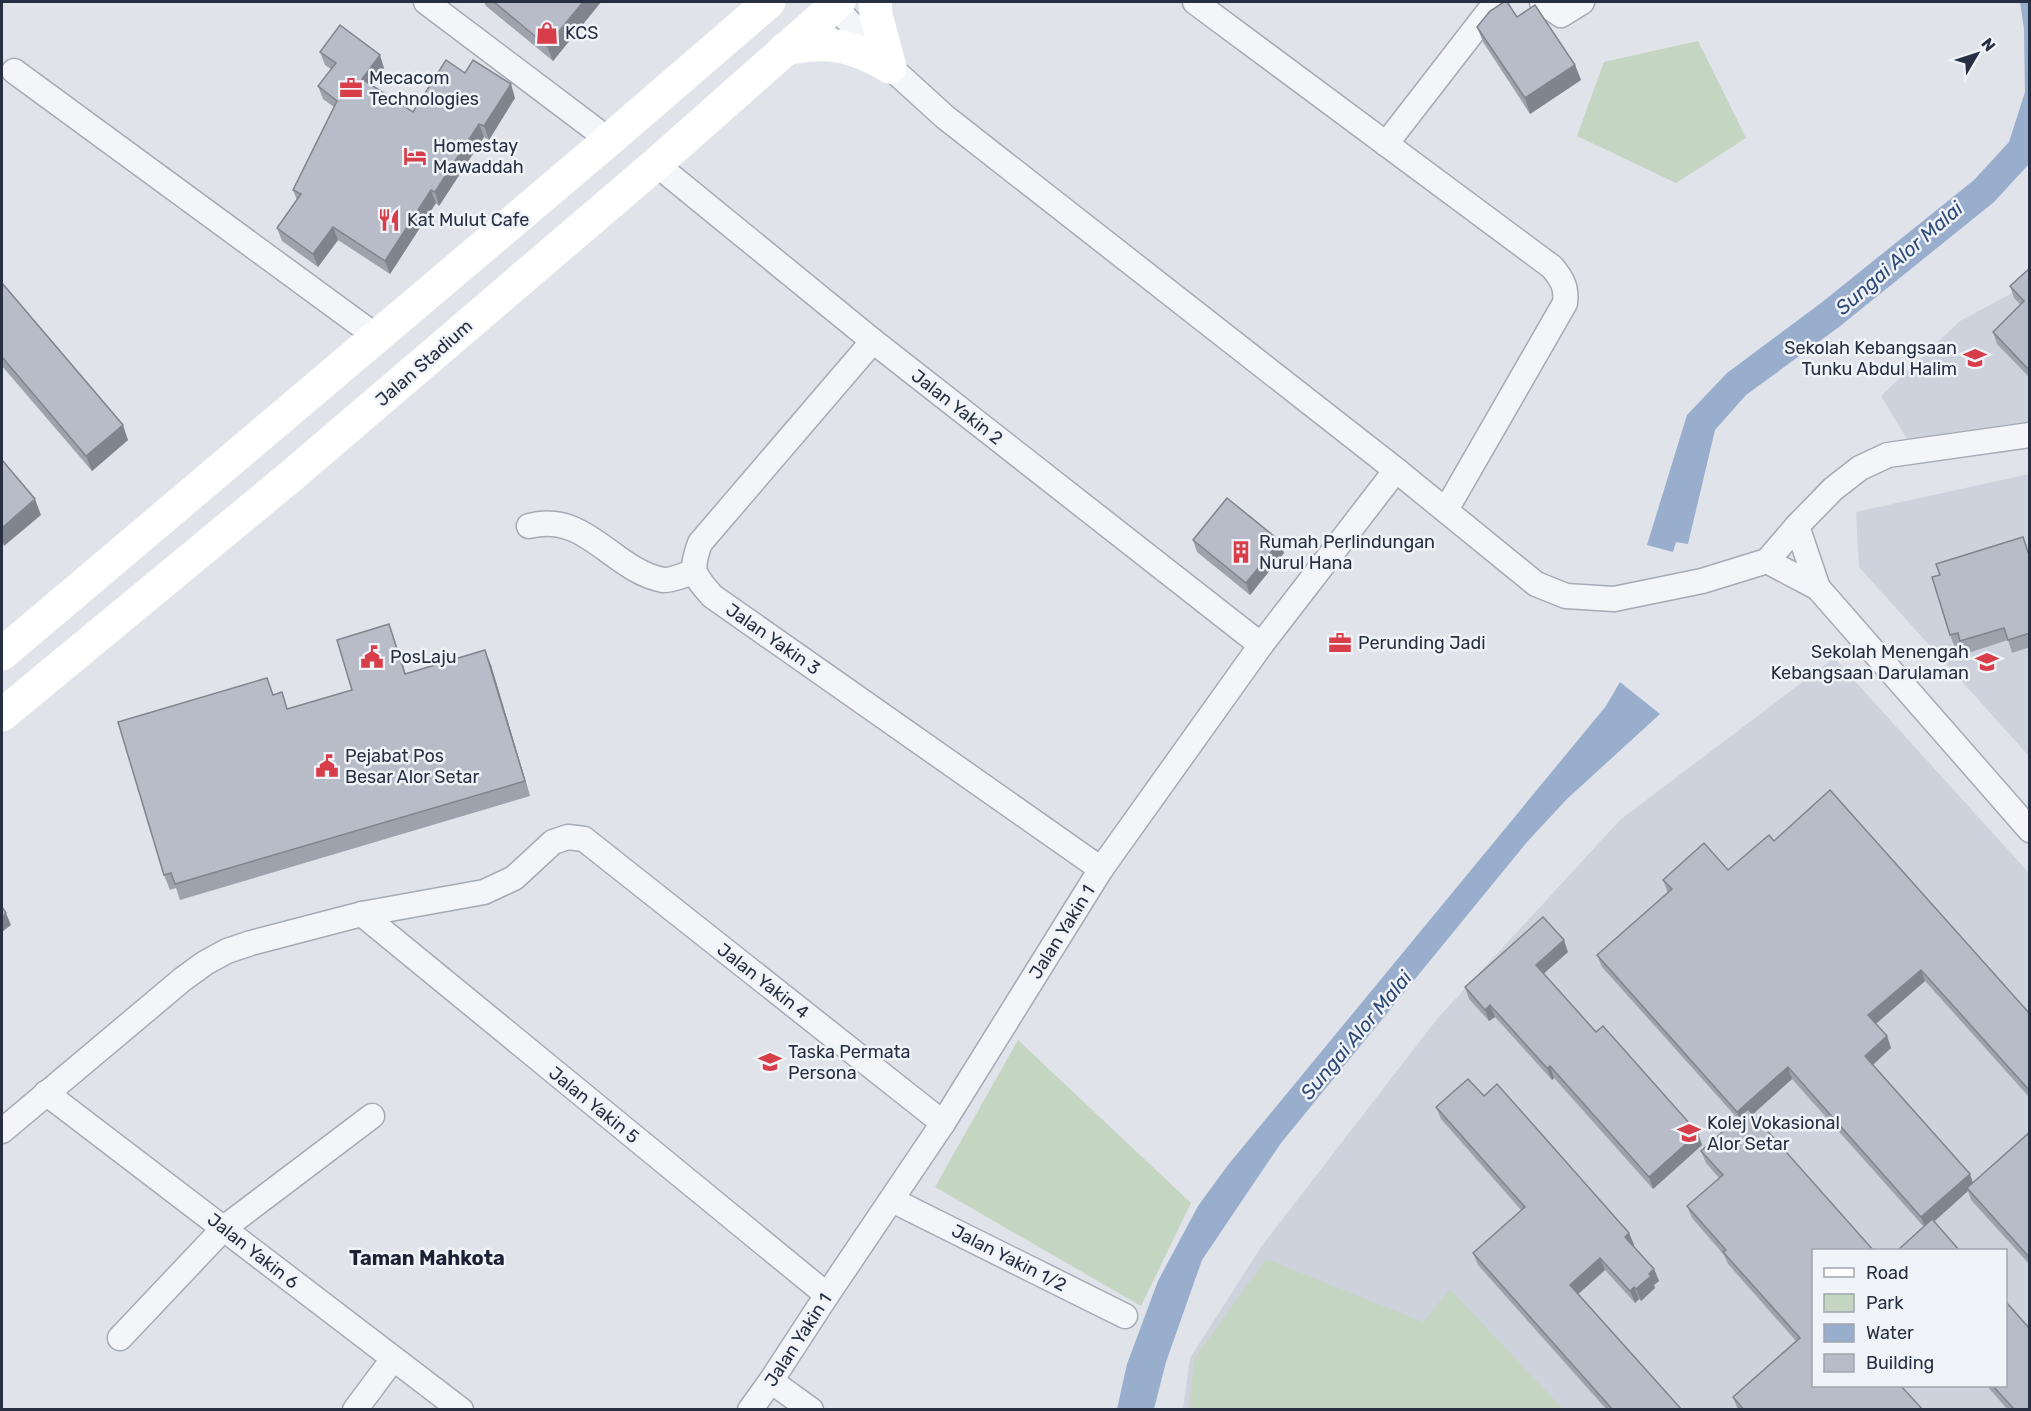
<svg xmlns="http://www.w3.org/2000/svg" width="2031" height="1411" font-family="Rubik,sans-serif">
<rect width="100%" height="100%" fill="#e0e3ea"/>
<g fill="#ced2dc" fill-rule="evenodd">
<path d="M2029,284V428L1910,444L1881,396L1960,321Z"/>
<path d="M2029,474V756L1859,567L1856,512Z"/>
<path d="M1834,658L2029,873V1409L1183,1410L1190,1358L1261,1247L1437,1019L1620,820ZM1814,1250H2006V1386H1814Z"/>
</g>
<g fill="#c4d5c1">
<path d="M1698,41L1746,138L1676,183L1577,136L1604,62Z"/>
<path d="M1018,1040L1191,1203L1141,1306L935,1187Z"/>
<path d="M1266,1259L1423,1322L1450,1289L1563,1409H1189L1194,1359Z"/>
</g>
<g fill="#99aecd">
<path d="M2020,2H2029V164L1994,202L1839,327L1746,395L1715,430L1688,544L1676,542L1673,552L1647,545L1687,415L1727,373L1821,303L1974,180L2009,142L2025,92L2024,29Z"/>
<path d="M1620,682L1660,714L1567,799L1527,842L1281,1143L1202,1260L1166,1362L1154,1409H1117L1127,1364L1158,1281L1198,1206L1228,1165L1606,706Z"/>
</g>
<g fill="none" stroke-linecap="round" stroke-linejoin="round">
<g stroke="#a5aab5" stroke-width="27">
<g id="street">
<path d="M426,2L609,140"/>
<path d="M831,2L890,67L945,117L1396,470L1536,584L1566,596L1614,599L1702,581L1767,561L1797,526L1833,489L1860,468L1888,455L2030,435"/>
<path d="M1195,2L1552,267C1562,279 1567,287 1565,303L1446,510"/>
<path d="M1542,2L1561,15L1582,2"/>
<path d="M14,71L377,337"/>
<path d="M1386,144L1496,2"/>
<path d="M656,164L873,341L1261,645"/>
<path d="M873,341L700,543C690,571 693,574 712,596L1101,869"/>
<path d="M529,526C586,511 612,570 663,580C672,581 685,574 694,572"/>
<path d="M1797,526L1818,588"/>
<path d="M1767,561L1818,588L2030,830"/>
<path d="M362,914L827,1295"/>
<path d="M46,1093L461,1410"/>
<path d="M2,1131L183,979L205,963L227,951L251,943L362,914L484,892L514,878L553,842L568,837L584,839L943,1123"/>
<path d="M892,1200L1125,1316"/>
<path d="M120,1338L224,1228L372,1116"/>
<path d="M771,1381L811,1410"/>
<path d="M355,1410L393,1359"/>
<path d="M750,1410L771,1381L827,1295L943,1123L1101,869L1261,645L1396,470"/>
</g>
</g>
<use href="#street" stroke="#f3f5f8" stroke-width="24"/>
<g stroke="#fff" stroke-width="33">
<path d="M875,2L876,15L890,67"/>
<path d="M785,49C828,40 852,45 890,67"/>
<path d="M2,654L609,140L769,2"/>
<path d="M2,715L290,477L656,164L839,2"/>
</g>
</g>
<g fill="#9da2ac">
<path d="M484,2H601L553,61L486,6Z"/>
<path d="M1517,17L1575,65L1581,80L1530,114L1483,42L1477,27Z"/>
<path d="M320,52L384,68L371,85L413,112L465,73L515,98L489,140L484,137L439,206L436,203L390,274L338,240L318,267L282,241L277,228L297,200L293,190L334,107L323,99L318,86L331,69L325,65Z"/>
<path d="M2030,268V378L1997,344L1993,332L2021,305L2014,298L2010,286Z"/>
<path d="M2,283L128,440L92,471L2,366Z"/>
<path d="M2023,537L2030,556V647L2012,653L2008,640L1965,654L1962,646L1955,648L1950,635L1940,575Z"/>
<path d="M1193,540L1280,541L1284,553L1250,595L1197,552Z"/>
<path d="M389,624L406,674L491,665L530,796L180,900L176,888L170,890L164,875L274,695L288,709L352,690Z"/>
<path d="M1774,841L2030,1014V1098L1925,981L1876,1024L1887,1036L1891,1048L1873,1065L1973,1183L2030,1132V1265L1971,1200L1968,1191L1924,1227L1792,1079L1753,1114L1814,1251V1386L1923,1410H1738L1733,1397L1796,1341L1728,1264L1724,1255L1692,1218L1687,1206L1719,1178L1706,1163L1701,1151L1738,1119L1602,967L1597,955L1668,893L1663,880L1728,870Z"/>
<path d="M1568,952L1543,973L1596,1032L1698,1133L1702,1145L1653,1189L1554,1078L1552,1080L1495,1017L1489,1021L1469,999L1465,987Z"/>
<path d="M1484,1096L1629,1233L1634,1245L1633,1246L1654,1269L1659,1281L1654,1285L1655,1288L1641,1301L1639,1299L1635,1303L1605,1270L1578,1294L1682,1410H1607L1478,1265L1473,1253L1521,1210L1441,1119L1436,1107Z"/>
<path d="M1987,1386H2006L2030,1410H2008Z"/>
</g>
<g fill="#80848c">
<path d="M583,2H601L553,61L547,46Z"/>
<path d="M380,55L384,68L366,92L362,79Z"/>
<path d="M1575,65L1581,80L1530,114L1525,98Z"/>
<path d="M511,84L515,98L489,140L484,126Z"/>
<path d="M479,124L484,137L439,206L435,192Z"/>
<path d="M431,190L436,203L390,274L385,261Z"/>
<path d="M333,227L338,240L318,267L313,254Z"/>
<path d="M123,425L128,440L92,471L86,456Z"/>
<path d="M35,499L41,515L4,546L2,539V528Z"/>
<path d="M1280,541L1284,553L1250,595L1246,583Z"/>
<path d="M485,650L491,665L530,796L525,781Z"/>
<path d="M6,913L11,925L2,932V917Z"/>
<path d="M1564,940L1568,952L1540,977L1536,965Z"/>
<path d="M1921,970L1925,981L1872,1027L1868,1015Z"/>
<path d="M1490,1005L1495,1017L1489,1021L1485,1010Z"/>
<path d="M1887,1036L1891,1048L1869,1068L1865,1056Z"/>
<path d="M1550,1066L1554,1078L1552,1080L1547,1068Z"/>
<path d="M1788,1067L1792,1079L1742,1124L1737,1112Z"/>
<path d="M1698,1133L1702,1145L1653,1189L1649,1177Z"/>
<path d="M1970,1174L1974,1186L1967,1188L1968,1191L1926,1229L1921,1217Z"/>
<path d="M1629,1233L1634,1245L1629,1249L1625,1237Z"/>
<path d="M1600,1258L1605,1270L1575,1297L1570,1285Z"/>
<path d="M1654,1269L1659,1281L1654,1285L1655,1288L1641,1301L1636,1289Z"/>
<path d="M1634,1287L1639,1299L1635,1303L1630,1291Z"/>
</g>
<g fill="#b7bcc8" stroke="#80848c" stroke-width="1.5">
<path d="M494,2H583L547,46Z"/>
<path d="M1504,2H1507L1517,17L1535,5L1575,65L1525,98L1477,27L1490,11Z"/>
<path d="M340,25L380,55L362,79L413,112L446,60L465,73L473,60L511,84L484,126L479,124L435,192L431,190L385,261L333,227L313,254L277,228L301,194L293,190L337,101L318,86L336,63L320,52Z"/>
<path d="M2030,268V371L1993,332L2024,301L2010,286Z"/>
<path d="M2,283L123,425L86,456L2,357Z"/>
<path d="M2,460L35,499L2,528Z"/>
<path d="M1227,498L1280,541L1246,583L1193,540Z"/>
<path d="M2023,537L2030,558V633L2008,640L2004,628L1960,641L1958,633L1950,635L1932,577L1940,575L1936,564Z"/>
<path d="M389,624L405,674L485,650L525,781L175,884L171,873L164,875L118,722L267,678L273,695L282,692L287,709L352,690L337,640Z"/>
<path d="M1830,790L2030,1014V1091L1921,970L1868,1015L1887,1036L1865,1056L1970,1174L1921,1217L1788,1067L1737,1112L1597,955L1672,889L1663,880L1704,843L1728,870L1769,835L1774,841Z"/>
<path d="M2,907L6,913L2,917Z"/>
<path d="M1543,917L1564,940L1536,965L1596,1032L1603,1026L1698,1133L1649,1177L1550,1066L1547,1068L1490,1005L1485,1010L1465,987Z"/>
<path d="M1468,1079L1484,1096L1497,1084L1629,1233L1625,1237L1654,1269L1649,1274L1651,1276L1636,1289L1634,1287L1630,1291L1600,1258L1570,1285L1682,1410H1613L1473,1253L1525,1207L1436,1107Z"/>
<path d="M1748,1109L1874,1251H1814V1386H1901L1923,1410H1744L1733,1397L1800,1338L1723,1252L1726,1250L1687,1206L1723,1175L1701,1151Z"/>
<path d="M2030,1132V1258L1967,1188Z"/>
<path d="M1932,1219L1960,1251H1897Z"/>
<path d="M2006,1302L2030,1329V1410H2011L2013,1408L1993,1386H2006Z"/>
</g>
<defs>
<g id="shop-bare" transform="scale(1.8)"><path d="M-5-2.5h2.3a2.7 3.5 0 0 1 5.4 0H5L5.5 6h-11ZM-1.5-2.5h3a1.5 2.3 0 0 0-3 0Z" fill="#d83d4a" stroke="#f0f3f7" stroke-width="2.5" paint-order="stroke"/></g>
<g id="office-bare" transform="scale(1.8)"><path d="M-6-3h4V-5.5h4V-3h4V5H-6ZM-1-4.5V-3h2v-1.5ZM-6 0V1H6V0Z" fill="#d83d4a" stroke="#f0f3f7" stroke-width="2.5" paint-order="stroke"/></g>
<g id="hotel-bare" transform="scale(1.8)"><path d="M-6-4.5h1.5V1H6V5H4.5V3h-9V5H-6ZM-4 0a1.8 1.8 0 1 1 3.6 0ZM.5 0V-2.5h3Q6-2.5 6 0Z" fill="#d83d4a" stroke="#f0f3f7" stroke-width="2.5" paint-order="stroke"/></g>
<g id="restaurant-bare" transform="scale(1.8)"><path d="M-5-6h1v4h1v-4h1v4h1v-4h1v5L-1.5 .5V6h-2V.5L-5-1ZM5-6V6H3V1.5H1.5Q1.5-4 5-6Z" fill="#d83d4a" stroke="#f0f3f7" stroke-width="2.5" paint-order="stroke"/></g>
<g id="school-bare" transform="scale(1.8)"><path d="M0-5L7-2L0 1L-7-2ZM-4 1L0 2.5L4 1V4Q0 6-4 4Z" fill="#d83d4a" stroke="#f0f3f7" stroke-width="2.5" paint-order="stroke"/></g>
<g id="building-bare" transform="scale(1.8)"><path d="M-4-6H4V6H1V3H-1V6H-4ZM-2.5-4.3h1.7v1.8h-1.7ZM.8-4.3h1.7v1.8H.8ZM-2.5-1h1.7V.8h-1.7ZM.8-1h1.7V.8H.8Z" fill="#d83d4a" stroke="#f0f3f7" stroke-width="2.5" paint-order="stroke"/></g>
<g id="civic-bare" transform="scale(1.8)"><path d="M-.6-6.5H3V-4.5H.6V-3L4-1V1h2V6H-6V1h2V-1L-.6-3ZM-1.2 2.5V6h2.4V2.5Z" fill="#d83d4a" stroke="#f0f3f7" stroke-width="2.5" paint-order="stroke"/></g>
</defs>
<g fill-rule="evenodd">
<use href="#shop-bare" x="547" y="33"/>
<use href="#office-bare" x="351" y="88"/>
<use href="#hotel-bare" x="415" y="156"/>
<use href="#restaurant-bare" x="389" y="220"/>
<use href="#school-bare" x="1975" y="358"/>
<use href="#building-bare" x="1241" y="552"/>
<use href="#office-bare" x="1340" y="643"/>
<use href="#civic-bare" x="372" y="657"/>
<use href="#school-bare" x="1987" y="662"/>
<use href="#civic-bare" x="327" y="766"/>
<use href="#school-bare" x="770" y="1062"/>
<use href="#school-bare" x="1689" y="1133"/>
</g>
<g text-anchor="middle" stroke-width="5" stroke-linejoin="round" paint-order="stroke">
<g font-size="18" fill="#273043" stroke="#f0f3f7" text-anchor="start">
<text x="565" y="39">KCS</text>
<text x="369" y="84">Mecacom<tspan x="369" dy="21">Technologies</tspan></text>
<text x="433" y="152">Homestay<tspan x="433" dy="21">Mawaddah</tspan></text>
<text x="407" y="226">Kat Mulut Cafe</text>
<text x="1957" y="354" text-anchor="end">Sekolah Kebangsaan<tspan x="1957" dy="21">Tunku Abdul Halim</tspan></text>
<text x="1259" y="548">Rumah Perlindungan<tspan x="1259" dy="21">Nurul Hana</tspan></text>
<text x="1358" y="649">Perunding Jadi</text>
<text x="1969" y="658" text-anchor="end">Sekolah Menengah<tspan x="1969" dy="21">Kebangsaan Darulaman</tspan></text>
<text x="390" y="663">PosLaju</text>
<text x="345" y="762">Pejabat Pos<tspan x="345" dy="21">Besar Alor Setar</tspan></text>
<text x="788" y="1058">Taska Permata<tspan x="788" dy="21">Persona</tspan></text>
<text x="1707" y="1129">Kolej Vokasional<tspan x="1707" dy="21">Alor Setar</tspan></text>
</g>
<g font-size="18" fill="#273043" stroke="#f0f3f7">
<text transform="translate(424 363) rotate(-41)" y="6">Jalan Stadium</text>
<text transform="translate(957 407) rotate(38)" y="6">Jalan Yakin 2</text>
<text transform="translate(773 639) rotate(35)" y="6">Jalan Yakin 3</text>
<text transform="translate(1062 932) rotate(-58)" y="6">Jalan Yakin 1</text>
<text transform="translate(763 981) rotate(38)" y="6">Jalan Yakin 4</text>
<text transform="translate(594 1105) rotate(39)" y="6">Jalan Yakin 5</text>
<text transform="translate(253 1251) rotate(38)" y="6">Jalan Yakin 6</text>
<text transform="translate(1009 1258) rotate(27)" y="6">Jalan Yakin 1/2</text>
<text transform="translate(798 1340) rotate(-57)" y="6">Jalan Yakin 1</text>
</g>
<g font-size="20" font-style="italic" fill="#2f4b7a" stroke="#f0f3f7">
<text transform="translate(1899 258) rotate(-41)" y="7">Sungai Alor Malai</text>
<text transform="translate(1356 1035) rotate(-50)" y="7">Sungai Alor Malai</text>
</g>
<g font-size="20" font-weight="bold" fill="#1a2134" stroke="#f0f3f7">
<text x="427" y="1265">Taman Mahkota</text>
</g>
</g>
<rect width="2031" height="1411" fill="none" stroke="#273043" stroke-width="6"/>
<rect x="1812" y="1249" width="195" height="138" fill="#f0f3f7" stroke="#a0a5af" stroke-width="1.5"/>
<rect x="1824" y="1268" width="30" height="9" fill="#ffffff" stroke="#a0a5af" stroke-width="1.5"/>
<text x="1866" y="1279" font-size="18" fill="#273043">Road</text>
<rect x="1824" y="1294" width="30" height="18" fill="#c4d5c1" stroke="#a0a5af" stroke-width="1.5"/>
<text x="1866" y="1309" font-size="18" fill="#273043">Park</text>
<rect x="1824" y="1324" width="30" height="18" fill="#99aecd" stroke="#a0a5af" stroke-width="1.5"/>
<text x="1866" y="1339" font-size="18" fill="#273043">Water</text>
<rect x="1824" y="1354" width="30" height="18" fill="#b7bcc8" stroke="#a0a5af" stroke-width="1.5"/>
<text x="1866" y="1369" font-size="18" fill="#273043">Building</text>
<g transform="translate(1977 54) rotate(51)" stroke="#f0f3f7" stroke-width="4.5" paint-order="stroke">
<path d="M0-4.5L10 22L0 15L-10 22Z" fill="#273043"/>
<text y="-9" font-size="16" font-weight="bold" text-anchor="middle" fill="#273043">N</text>
</g>
</svg>
